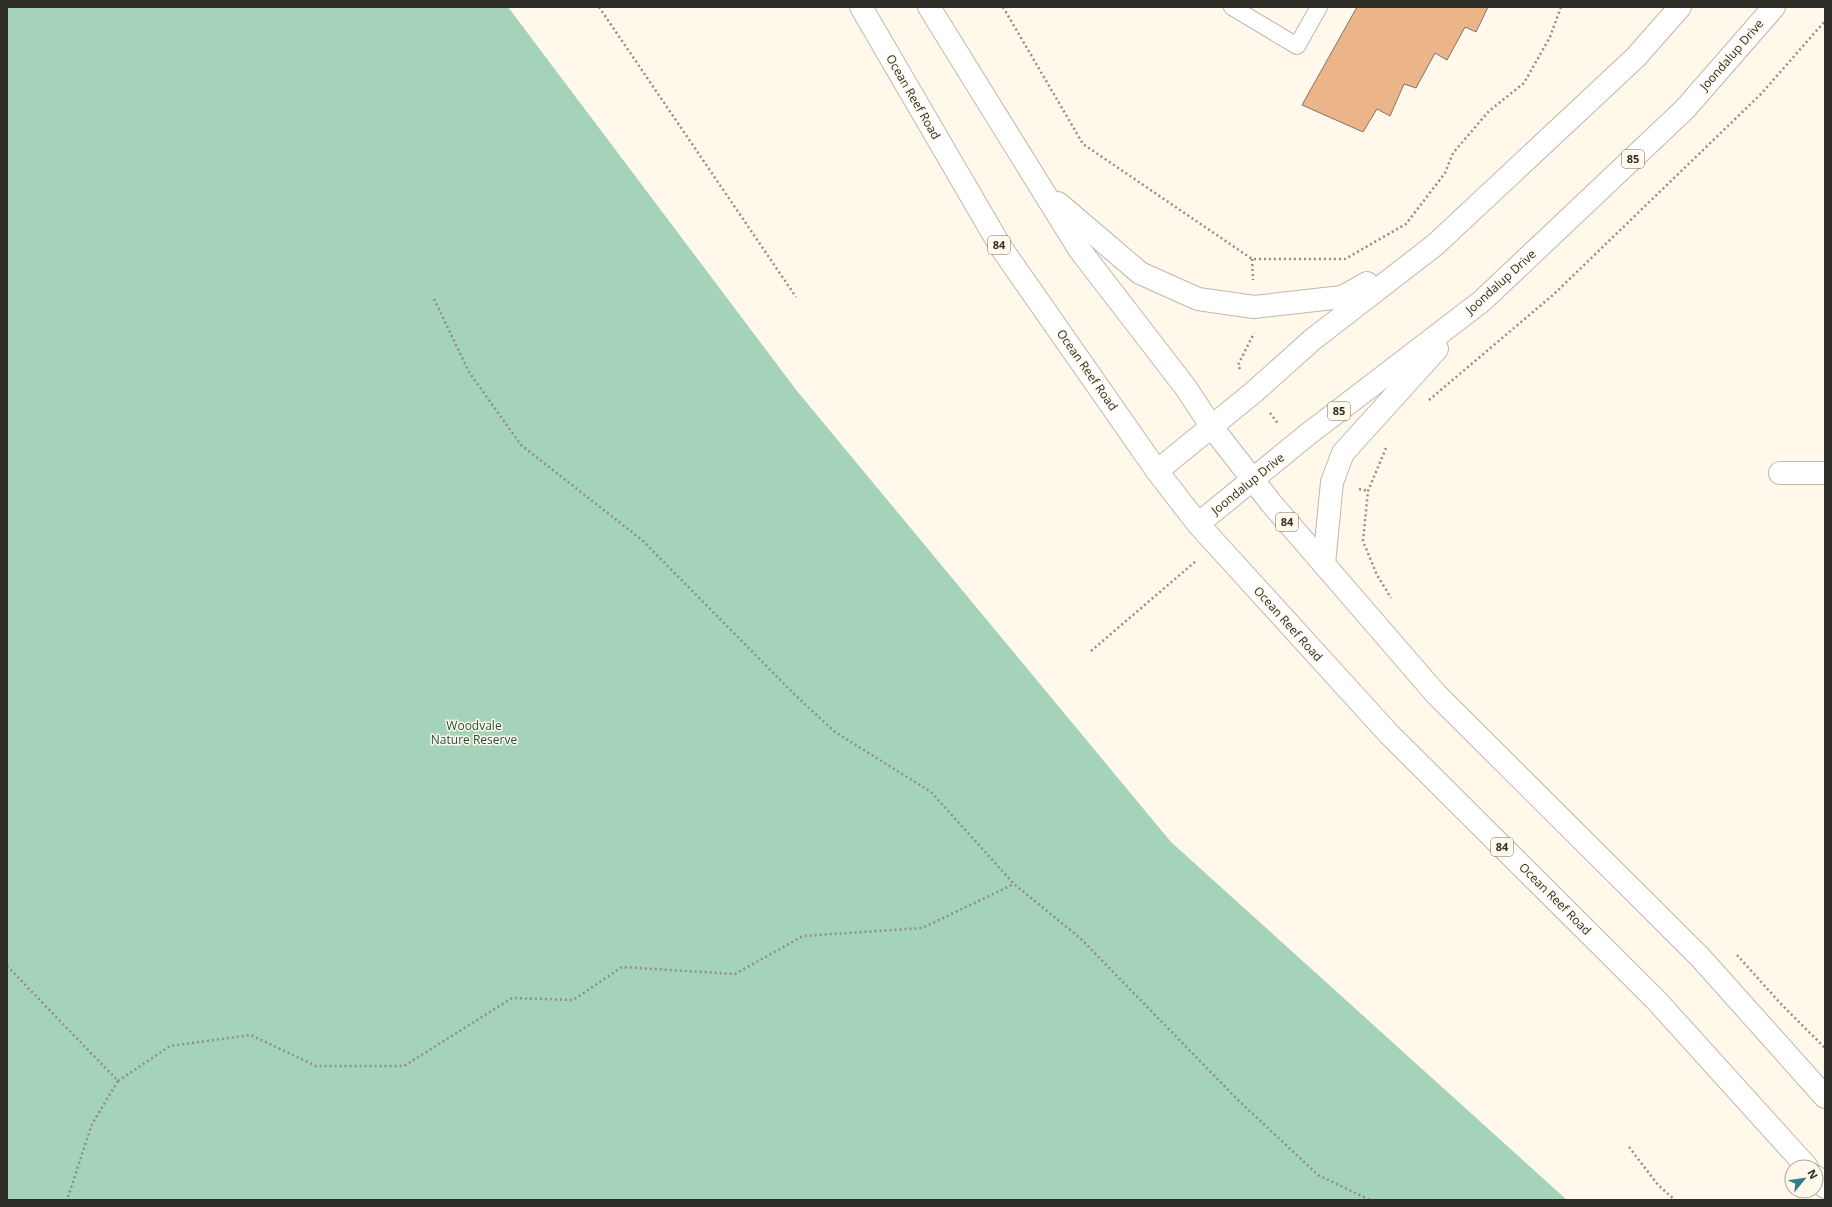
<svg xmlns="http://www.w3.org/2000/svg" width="1832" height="1207" font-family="'Open Sans',sans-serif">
<rect width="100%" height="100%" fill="#fff8eb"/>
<path fill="#a5d3ba" d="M7,7H508L797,391L1171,842L1567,1200H7Z"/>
<path fill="#ebb489" stroke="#80756c" d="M1357,7H1488L1476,32L1465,27L1447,60L1435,53L1416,88L1404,84L1390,116L1377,109L1363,132L1302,105Z"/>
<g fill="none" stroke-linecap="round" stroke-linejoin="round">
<g stroke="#bfb9ac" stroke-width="18">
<path id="lane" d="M1232,7L1297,46L1319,7"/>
</g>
<g stroke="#bfb9ac" stroke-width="24">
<path id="street" d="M1780,473H1825"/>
</g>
<g stroke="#bfb9ac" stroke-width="24">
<g id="primary">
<path d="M861,7L1002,249L1157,471L1198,524L1389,734L1656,1000L1807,1167"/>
<path d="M929,7L1079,249L1186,388L1211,426L1271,503L1436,694L1700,957L1825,1097"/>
<path d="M1058,203L1140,273L1198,299L1254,307L1342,297L1367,283"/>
<path d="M1157,471L1254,392L1312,340L1435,245L1636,57L1680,7"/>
<path d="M1198,524L1307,435L1482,301L1685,109L1774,7"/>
<path d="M1324,564L1332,482L1343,453L1437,349"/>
<path d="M1816,1177L1825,1187"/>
</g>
</g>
<g stroke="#928e85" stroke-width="2.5" stroke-dasharray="2 3" stroke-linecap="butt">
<path d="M599,7L796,297"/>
<path d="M1003,7L1083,144L1252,259H1345L1406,224L1445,173L1453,153L1489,111L1524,83L1550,37L1561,7"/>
<path d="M1252,259L1253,280"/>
<path d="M434,299L469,372L521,445L642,540L794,694L835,732L931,792L1014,884L1080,938L1237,1099L1318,1175L1370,1200"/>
<path d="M1240,369L1238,365L1254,333"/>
<path d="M1429,400L1553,295L1761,94L1825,21"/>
<path d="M1270,413L1279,425"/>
<path d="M1386,448L1368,491L1363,541L1377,575L1391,598"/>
<path d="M1359,489L1368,491"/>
<path d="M1091,651L1196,561"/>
<path d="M1737,955L1781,1004L1825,1048"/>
<path d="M7,966L118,1081L92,1124L67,1200"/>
<path d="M118,1081L170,1046L251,1035L316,1066H404L512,998L573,1000L622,967L735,974L803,936L922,928L1014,884"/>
<path d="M1629,1147L1658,1185L1675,1200"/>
</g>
<use href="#lane" stroke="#fff" stroke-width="16"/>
<use href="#street" stroke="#fff" stroke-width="22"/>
<use href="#primary" stroke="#fff" stroke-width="22"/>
</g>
<g text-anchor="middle" stroke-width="3" stroke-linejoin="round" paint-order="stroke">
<g fill="#fff8eb" stroke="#6d6a62" stroke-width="1">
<rect x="1622" y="150" width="22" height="18" rx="3"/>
<rect x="988" y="236" width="22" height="18" rx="3"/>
<rect x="1328" y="402" width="22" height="18" rx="3"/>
<rect x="1276" y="513" width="22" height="18" rx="3"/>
<rect x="1491" y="838" width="22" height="18" rx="3"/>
</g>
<g font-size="11" font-weight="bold" fill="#2f2d28">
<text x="1633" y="163">85</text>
<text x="999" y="249">84</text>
<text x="1339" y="415">85</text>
<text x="1287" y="526">84</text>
<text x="1502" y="851">84</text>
</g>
<g font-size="12" fill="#2f2d28" stroke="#fff8eb">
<text transform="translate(1732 55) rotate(-49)" y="4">Joondalup Drive</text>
<text transform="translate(913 97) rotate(60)" y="4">Ocean Reef Road</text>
<text transform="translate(1501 282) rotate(-42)" y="4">Joondalup Drive</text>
<text transform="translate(1087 370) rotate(55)" y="4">Ocean Reef Road</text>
<text transform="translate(1248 484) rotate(-39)" y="4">Joondalup Drive</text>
<text transform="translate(1288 624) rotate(48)" y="4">Ocean Reef Road</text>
<text transform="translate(1555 899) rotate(45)" y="4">Ocean Reef Road</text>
</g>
<g font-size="12" fill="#1e523a" stroke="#fff8eb">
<text x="474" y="730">Woodvale<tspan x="474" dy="14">Nature Reserve</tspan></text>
</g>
</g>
<rect width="1832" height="1207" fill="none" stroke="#2f2d28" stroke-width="16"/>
<g transform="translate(1804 1179) rotate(61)"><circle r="19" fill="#fff8eb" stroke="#aca79d"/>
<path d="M0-3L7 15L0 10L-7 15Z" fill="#367e85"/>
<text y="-6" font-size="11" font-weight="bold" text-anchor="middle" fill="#2f2d28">N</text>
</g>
</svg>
